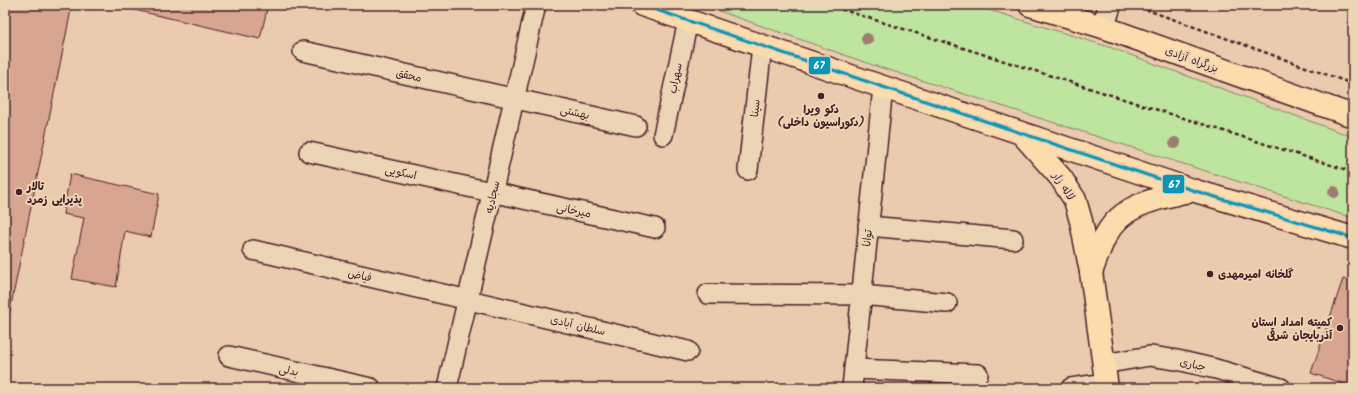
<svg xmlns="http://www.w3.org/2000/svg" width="1358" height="393" font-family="Kalam,'Playpen Sans Arabic',sans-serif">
<rect width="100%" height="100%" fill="#ebcbad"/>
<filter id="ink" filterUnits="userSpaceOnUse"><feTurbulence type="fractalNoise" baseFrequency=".025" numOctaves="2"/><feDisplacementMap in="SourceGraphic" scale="8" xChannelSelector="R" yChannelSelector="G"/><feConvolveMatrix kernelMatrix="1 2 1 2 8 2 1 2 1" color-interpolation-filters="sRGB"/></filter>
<g filter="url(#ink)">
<path fill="#bee5a0" stroke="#848266" d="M702,5H973L1109,47L1353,137V218L873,65Z"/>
<g fill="#d8a590" stroke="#4a1f2b">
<path d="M5,5H72L5,335Z"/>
<path d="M127,5H268L260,39L126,8Z"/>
<path d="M70,174L159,194L151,237L125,231L116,287L72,279L84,218L63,214Z"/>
<path d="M1343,279L1353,282V387L1311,373Z"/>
</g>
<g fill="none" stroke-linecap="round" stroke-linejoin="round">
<g stroke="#4a1f2b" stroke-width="22">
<g id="minor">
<path d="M303,51L636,126"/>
<path d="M663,135L688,21"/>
<path d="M309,152L655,228"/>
<path d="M748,170L762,46"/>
<path d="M868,226L1013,239"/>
<path d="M253,250L688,351"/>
<path d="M708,294L861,295L947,303"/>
<path d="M229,356L371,388"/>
<path d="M1103,364L1150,356L1177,360L1216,369L1281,388"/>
<path d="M854,369L978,374"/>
<path d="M447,388L536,5"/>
<path d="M852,388L883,87"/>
<path d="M1071,388L1106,383"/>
</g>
</g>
<g stroke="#4a1f2b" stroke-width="25">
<path id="tertiary" d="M1103,27L1110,5"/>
</g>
<g stroke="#4a1f2b" stroke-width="25">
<g id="primary">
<path d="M1022,134L1061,178L1075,200L1081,221L1091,272L1107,388"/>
<path d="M1091,272C1096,260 1100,246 1106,235C1123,203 1160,198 1192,190"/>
</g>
</g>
<g stroke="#4a1f2b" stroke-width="25">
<g id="trunk">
<path d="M642,5L883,87L1192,190L1353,238"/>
<path d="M1030,5L1103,27L1353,116"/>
</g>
</g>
<g stroke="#4a1f2b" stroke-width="2.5" stroke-dasharray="4 3" stroke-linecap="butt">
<path d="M828,5L1353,172"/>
<path d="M1139,7L1353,84"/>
</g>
<use href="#minor" stroke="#ecd5b5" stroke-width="19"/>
<use href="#tertiary" stroke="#ecd5b5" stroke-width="22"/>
<use href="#primary" stroke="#fcdcac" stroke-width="22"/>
<use href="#trunk" stroke="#fcdcac" stroke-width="22"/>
<g stroke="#ecd5b5" stroke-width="6">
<path id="bus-1" d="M642,5L883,87L1192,190L1353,238"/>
</g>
<use href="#bus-1" stroke="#0b94b6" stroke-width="3"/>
</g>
<g fill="#9c7d6f">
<circle cx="867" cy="39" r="6"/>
<circle cx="1175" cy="143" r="6"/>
<circle cx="1334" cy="192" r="6"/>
</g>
</g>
<g fill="#4a1f2b" stroke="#ecd5b5" stroke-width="1.5">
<circle cx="821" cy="96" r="4"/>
<circle cx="19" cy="192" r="4"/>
<circle cx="1210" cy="274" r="4"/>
<circle cx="1340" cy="328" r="4"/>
</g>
<g text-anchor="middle" stroke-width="4" stroke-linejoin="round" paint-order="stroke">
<g font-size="11" fill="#4a1f2b" stroke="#ecd5b5">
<text transform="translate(1192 59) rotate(20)" y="4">بزرگراه آزادی</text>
<text transform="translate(409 75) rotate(13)" y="4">محقق</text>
<text transform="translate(675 78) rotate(-78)" y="4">سهراب</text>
<text transform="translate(755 108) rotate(-84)" y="4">سینا</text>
<text transform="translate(575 112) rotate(13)" y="4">بهشتی</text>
<text transform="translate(401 172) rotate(12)" y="4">اسکویی</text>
<text transform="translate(1064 186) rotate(57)" y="4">لاله زار</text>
<text transform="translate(492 197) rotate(-77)" y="4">سجادیه</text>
<text transform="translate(574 210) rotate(12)" y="4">میرخانی</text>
<text transform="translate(867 238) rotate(-84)" y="4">توانا</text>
<text transform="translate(360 275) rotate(13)" y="4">فیاض</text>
<text transform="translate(578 325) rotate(13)" y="4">سلطان آبادی</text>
<text transform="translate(1193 364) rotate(13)" y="4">جباری</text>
<text transform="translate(289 370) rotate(13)" y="4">بدلی</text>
</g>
<g font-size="11" font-weight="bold" fill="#4a1f2b" stroke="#ecd5b5" text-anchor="start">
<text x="821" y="113" text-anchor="middle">دکو ویرا<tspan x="821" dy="13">(دکوراسیون داخلی)</tspan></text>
<text x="27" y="190">تالار<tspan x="27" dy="13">پذیرایی زمرد</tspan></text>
<text x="1218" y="278">گلخانه امیرمهدی</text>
<text x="1332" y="326" text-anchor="end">کمیته امداد استان<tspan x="1332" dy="13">آذربایجان شرقی</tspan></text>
</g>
</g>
<g stroke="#ecd5b5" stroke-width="1.5">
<rect x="808" y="56" width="23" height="19" rx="4" fill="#0b94b6"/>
<rect x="1162" y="174" width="23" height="20" rx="4" fill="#0b94b6"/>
</g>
<g font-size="11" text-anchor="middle" font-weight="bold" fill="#fff">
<text x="819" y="69">67</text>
<text x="1174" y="188">67</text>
</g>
<rect width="1358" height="393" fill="none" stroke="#ecd5b5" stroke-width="20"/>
<rect x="10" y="10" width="1338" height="373" fill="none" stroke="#4a1f2b" stroke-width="1.5" filter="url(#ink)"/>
</svg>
